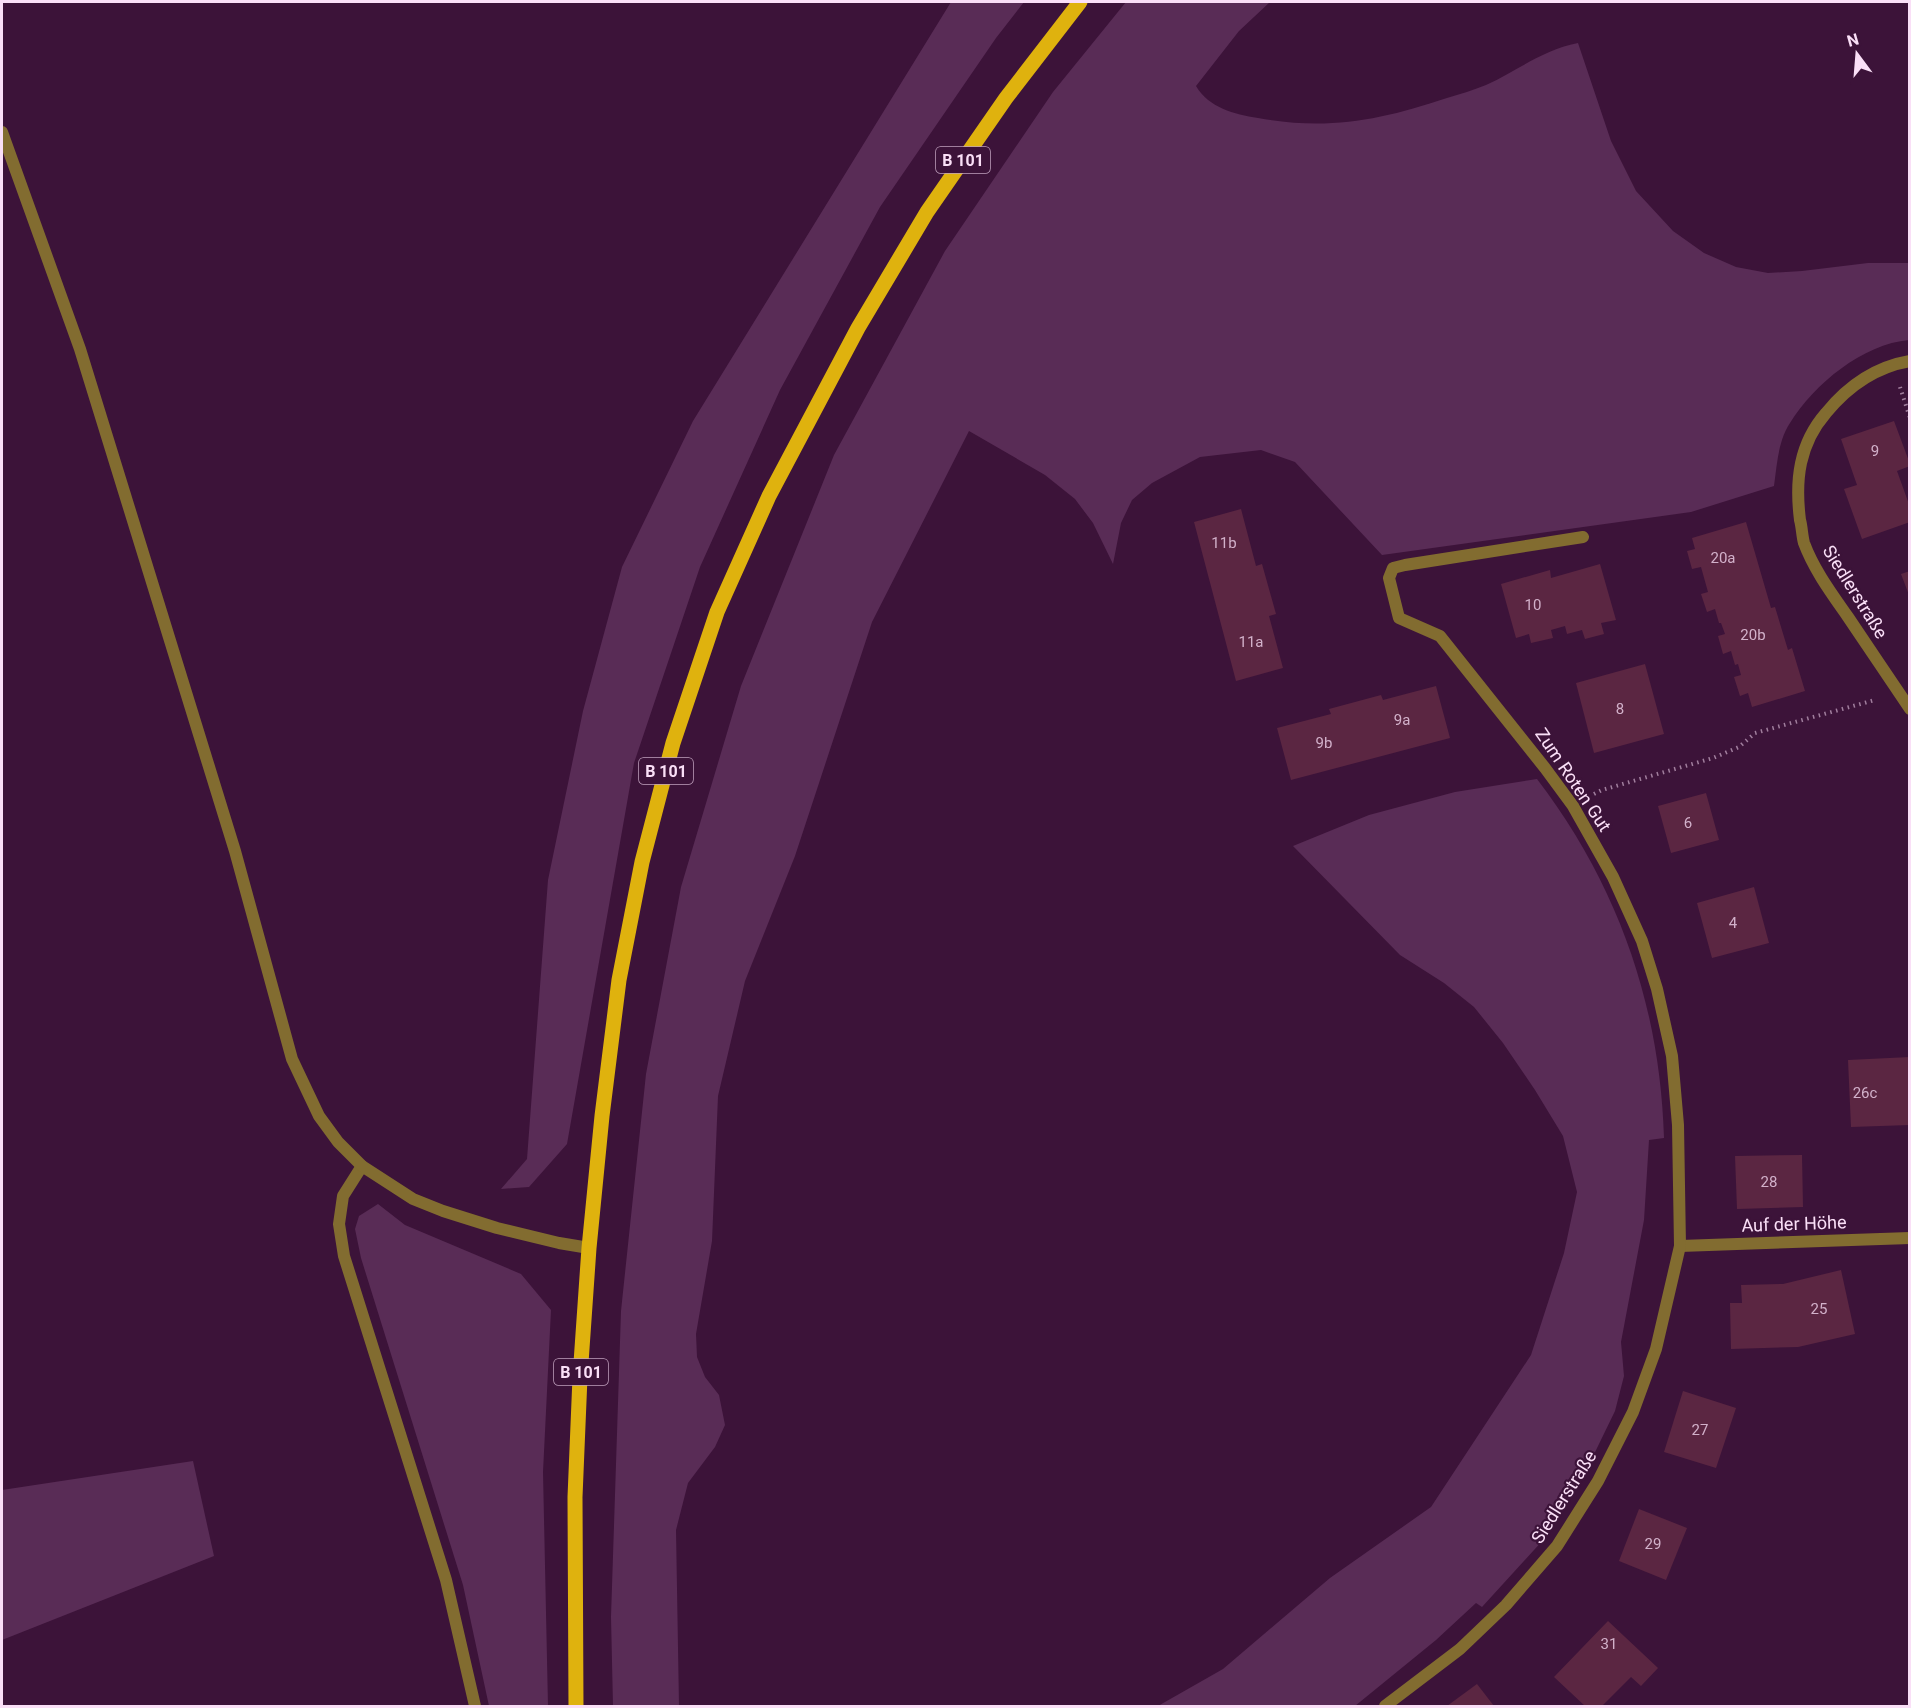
<svg xmlns="http://www.w3.org/2000/svg" width="1911" height="1708" font-family="Roboto,sans-serif">
<rect width="100%" height="100%" fill="#3c1339"/>
<g fill="#592c56">
<path d="M951,2H1024L996,38L880,207L780,390L700,567L634,763L567,1144L529,1187L501,1189L527,1159L548,880L583,711L622,567L693,421Z"/>
<path d="M1126,2H1270L1239,31L1196,86C1209,108 1234,114 1258,118C1328,131 1381,120 1447,98C1460,94 1474,90 1486,85C1519,70 1542,50 1578,43L1611,141L1636,191L1673,231L1704,253L1736,267L1768,273L1802,271L1868,263H1909V340C1863,344 1814,384 1790,423C1778,441 1777,465 1774,486L1691,512L1382,555L1295,462L1261,450L1200,457L1152,483L1132,500L1121,523L1113,564L1093,523L1075,499L1045,475L969,431L872,622L795,856L745,981L718,1096L712,1241L696,1334L697,1357L705,1377L719,1395L725,1425L715,1447L688,1483L676,1530L679,1706H613L611,1617L621,1311L646,1074L681,887L741,686L834,455L945,251L1053,92Z"/>
<path d="M1537,779C1618,885 1660,1005 1664,1138L1649,1140L1644,1220L1621,1342L1624,1376L1615,1411L1582,1479L1544,1539L1482,1607L1476,1603L1436,1640L1355,1706H1158L1223,1669L1330,1578L1431,1507L1531,1355L1564,1253L1577,1192L1563,1136L1535,1090L1503,1043L1474,1007L1444,983L1400,955L1293,846L1369,815L1455,792Z"/>
<path d="M378,1204L405,1225L521,1274L551,1310L543,1472L548,1706H489L463,1585L361,1258L355,1229L359,1216Z"/>
<path d="M193,1461L214,1556L2,1640V1490Z"/>
</g>
<g fill="#5b2642">
<path d="M1894,421L1910,464V466L1897,471L1910,507V522L1862,539L1844,489L1857,485L1841,439Z"/>
<path d="M1241,509L1256,566L1262,564L1276,614L1269,616L1283,668L1236,681L1194,522Z"/>
<path d="M1746,522L1771,608L1775,607L1788,650L1792,648L1805,691L1752,707L1748,693L1740,696L1734,677L1741,675L1738,664L1735,665L1731,651L1723,654L1718,636L1725,634L1721,623H1719L1715,609L1707,612L1701,594L1708,592L1701,567L1692,569L1687,551L1695,549L1692,538Z"/>
<path d="M1600,564L1616,620L1601,623L1604,634L1585,639L1582,630L1567,634L1565,626L1551,630L1553,638L1531,643L1529,634L1516,638L1501,584L1550,570L1551,578Z"/>
<path d="M1910,571V595H1909L1901,574Z"/>
<path d="M1645,664L1664,734L1594,753L1576,683Z"/>
<path d="M1436,686L1450,738L1291,780L1277,728L1331,714L1329,709L1381,695L1383,700Z"/>
<path d="M1706,793L1719,840L1671,853L1658,806Z"/>
<path d="M1754,887L1769,943L1712,958L1697,903Z"/>
<path d="M1910,1057V1125L1851,1127L1848,1060Z"/>
<path d="M1802,1155L1803,1207L1737,1209L1735,1156Z"/>
<path d="M1841,1270L1855,1334L1798,1347L1731,1349L1730,1303H1742L1741,1285L1783,1284Z"/>
<path d="M1683,1391L1736,1408L1716,1468L1664,1452Z"/>
<path d="M1639,1509L1687,1528L1666,1580L1619,1561Z"/>
<path d="M1608,1621L1658,1668L1641,1686L1631,1677L1602,1706H1585L1554,1677Z"/>
<path d="M1477,1684L1494,1706H1447Z"/>
</g>
<g fill="none" stroke-linecap="round" stroke-linejoin="round">
<g stroke="#a07e9d" stroke-width="4" stroke-dasharray="1.5 4.5" stroke-linecap="butt">
<path d="M1900,387L1910,418"/>
<path d="M1594,794L1602,790L1713,758L1739,747L1755,733L1875,700"/>
</g>
<path stroke="#826c30" stroke-width="12" d="M362,1166L343,1196L339,1224L344,1256L446,1580L475,1706"/>
<g stroke="#826c30" stroke-width="12">
<path d="M2,132L80,349L235,851L292,1059L319,1116L338,1142L362,1166L413,1199L443,1211L497,1228L559,1243L589,1248"/>
<path d="M1910,361C1875,367 1848,386 1826,413C1799,444 1795,480 1800,520C1802,527 1802,536 1804,543C1814,570 1832,594 1848,617C1869,648 1889,678 1910,709"/>
<path d="M1680,1246L1910,1238"/>
<path d="M1385,1706L1460,1649L1506,1605L1557,1546L1598,1481L1633,1412L1656,1349L1680,1246L1678,1125L1672,1056L1657,989L1642,941L1613,877L1573,806L1545,768L1440,636L1399,618L1389,578L1393,568L1405,565L1583,537"/>
</g>
<path stroke="#dfb20e" stroke-width="15" d="M576,1706L575,1497L580,1377L589,1248L602,1116L619,980L642,862L673,743L717,612L769,496L858,328L927,212L1006,98L1080,2"/>
</g>
<g text-anchor="middle" stroke-width="4.5" stroke-linejoin="round" paint-order="stroke">
<g font-size="15" fill="#d2b1ca">
<text x="1875" y="456">9</text>
<text x="1224" y="548">11b</text>
<text x="1723" y="563">20a</text>
<text x="1533" y="610">10</text>
<text x="1753" y="640">20b</text>
<text x="1251" y="647">11a</text>
<text x="1620" y="714">8</text>
<text x="1402" y="725">9a</text>
<text x="1324" y="748">9b</text>
<text x="1688" y="828">6</text>
<text x="1733" y="928">4</text>
<text x="1865" y="1098">26c</text>
<text x="1769" y="1187">28</text>
<text x="1819" y="1314">25</text>
<text x="1700" y="1435">27</text>
<text x="1653" y="1549">29</text>
<text x="1609" y="1649">31</text>
</g>
<g fill="#3c1339" stroke="#c1a2be" stroke-width="1.5">
<rect x="936" y="147" width="54" height="26" rx="4.5"/>
<rect x="639" y="758" width="54" height="26" rx="4.5"/>
<rect x="554" y="1359" width="54" height="26" rx="4.5"/>
</g>
<g font-size="16" font-weight="bold" fill="#fadff7">
<text x="963" y="166">B 101</text>
<text x="666" y="777">B 101</text>
<text x="581" y="1378">B 101</text>
</g>
<g font-size="18" fill="#fadff7" stroke="#3c1339">
<text transform="translate(1855 592) rotate(58)" y="6">Siedlerstraße</text>
<text transform="translate(1573 780) rotate(56)" y="6">Zum Roten Gut</text>
<text transform="translate(1794 1224) rotate(-2)" y="6">Auf der Höhe</text>
<text transform="translate(1564 1497) rotate(-58)" y="6">Siedlerstraße</text>
</g>
</g>
<rect width="1911" height="1708" fill="none" stroke="#fadff7" stroke-width="6"/>
<g transform="translate(1857 54) rotate(344)" stroke="#3c1339" stroke-width="4.5" paint-order="stroke">
<path d="M0-4.5L10 22L0 15L-10 22Z" fill="#fadff7"/>
<text y="-9" font-size="16" font-weight="bold" text-anchor="middle" fill="#fadff7">N</text>
</g>
</svg>
